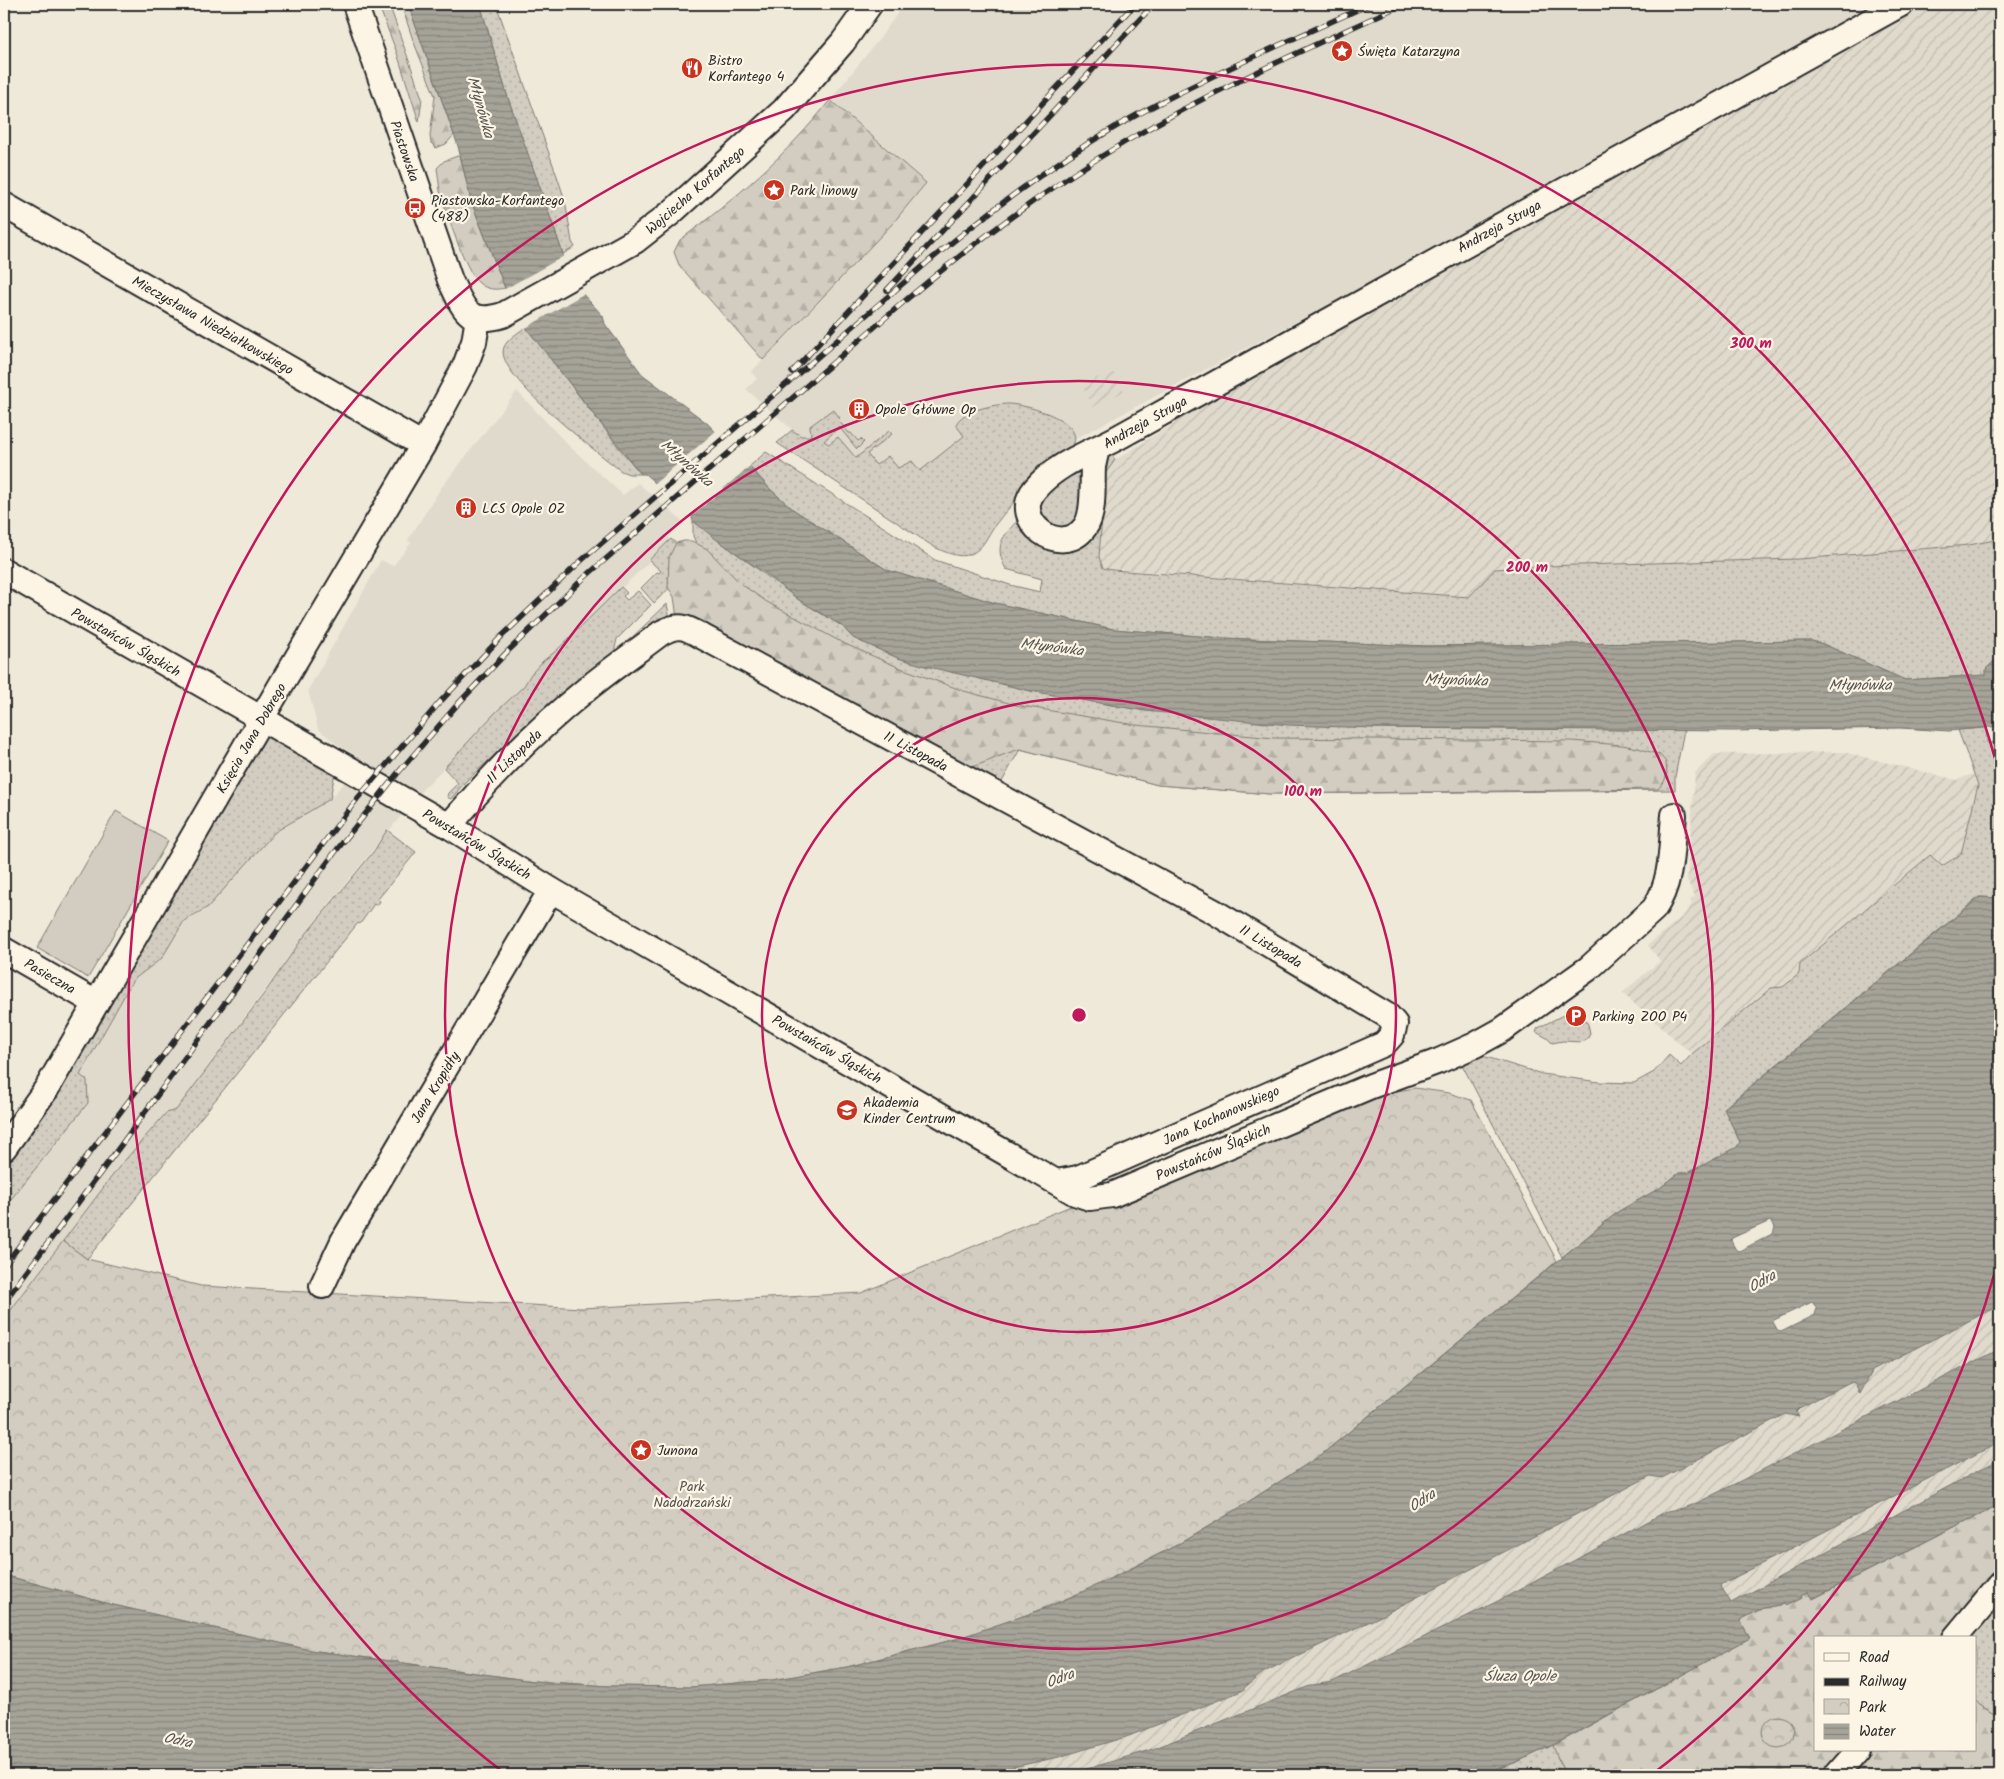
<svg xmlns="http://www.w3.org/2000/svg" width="2004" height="1779" font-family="Kalam,sans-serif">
<defs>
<pattern id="industrial-furrows" width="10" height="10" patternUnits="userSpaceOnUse" patternTransform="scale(1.25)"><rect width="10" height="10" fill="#e0dacc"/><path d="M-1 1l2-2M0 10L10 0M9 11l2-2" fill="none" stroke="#c0bbaf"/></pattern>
<pattern id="grass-dots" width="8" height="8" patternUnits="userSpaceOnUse" patternTransform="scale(1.25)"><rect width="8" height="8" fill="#d2cdc0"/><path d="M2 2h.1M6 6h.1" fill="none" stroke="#b4b0a5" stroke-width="1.8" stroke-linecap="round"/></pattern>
<pattern id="forest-firs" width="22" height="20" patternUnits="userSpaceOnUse" patternTransform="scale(1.25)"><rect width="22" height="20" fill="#d2cdc0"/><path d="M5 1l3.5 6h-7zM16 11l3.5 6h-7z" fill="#b4b0a5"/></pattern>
<pattern id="park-crowns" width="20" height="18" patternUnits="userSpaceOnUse" patternTransform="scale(1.25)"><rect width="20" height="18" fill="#d2cdc0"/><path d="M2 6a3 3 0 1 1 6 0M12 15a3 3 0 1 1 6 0" fill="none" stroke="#b4b0a5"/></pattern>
<pattern id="water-rules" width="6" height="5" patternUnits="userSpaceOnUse" patternTransform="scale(1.25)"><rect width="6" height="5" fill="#a6a399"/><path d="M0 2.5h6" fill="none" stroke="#87857d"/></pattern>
</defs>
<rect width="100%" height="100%" fill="#efe9da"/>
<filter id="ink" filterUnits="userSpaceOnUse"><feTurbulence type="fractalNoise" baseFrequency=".02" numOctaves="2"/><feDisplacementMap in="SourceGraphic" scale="10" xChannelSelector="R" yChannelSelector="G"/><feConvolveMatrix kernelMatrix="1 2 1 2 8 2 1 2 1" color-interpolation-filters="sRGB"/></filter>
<g filter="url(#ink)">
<g fill="#e0dacc">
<path d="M904,4H1877L1424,254L1075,439L987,510L958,526L827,442L797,434L746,389L757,379L751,372L785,338L893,223L926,183L830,100L880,38Z"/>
<path d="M517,391L567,444L623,495L638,483L684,523L668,537L670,540L650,559L651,560L556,651L543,661L531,674L524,686L423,789L328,905L176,1110L166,1113L119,1167L4,1319V1208L88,1103L79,1075L133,980L162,958L184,921L208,907L275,832L330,799L364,760L338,745L318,729L308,690L381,560L393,566L411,543L408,540L441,488Z"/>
</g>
<g fill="url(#industrial-furrows)">
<path d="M1911,4H2000V539L1969,545L1799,559L1543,566L1495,569L1470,597L1103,568L1099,557L1105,474L1115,460L1300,345Z"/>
<path d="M1112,370L1124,391L1094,408L1082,386Z"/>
<path d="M1843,752L1957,780L1973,774L1978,785L1961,854L1942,866L1929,855L1800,964L1799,974L1783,987L1771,988L1692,1054L1622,993L1660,961L1648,945L1684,915L1692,904L1690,900L1695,897L1687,880L1695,773L1714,754Z"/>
<path d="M2000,1305V1349L1699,1502L1683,1508L1667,1511L1500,1600L1332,1682L1312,1685L1153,1749L1090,1769L1067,1775H977L1059,1757L1129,1736L1244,1690L1243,1688L1264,1672L1379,1617L1650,1476L1662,1478L1785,1414L1799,1416L1796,1412L1801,1407L1850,1382L1855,1383L1861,1393L1873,1370Z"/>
<path d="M2000,1442V1459L1731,1604L1720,1584Z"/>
</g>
<g fill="url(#grass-dots)" stroke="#7e7c76">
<path d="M480,4H496L557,176L565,200L572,242L575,247L563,254L508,98Z"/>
<path d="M526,327L623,453L641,474H629L621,471C596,451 504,382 503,352C503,341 518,333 526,327Z"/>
<path d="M1009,404C1027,405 1091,421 1071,449C1044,473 1016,497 995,525C987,536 984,548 971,554C959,559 945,552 934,547L777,443L792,430L801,436H811L810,426L833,409L840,418L838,420L849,433H851L858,441L861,439L864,442L857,449L839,427L824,441L829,444L838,437L856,458L889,431L892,434L867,454L876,465L888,456L898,468L912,461L920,471L964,436L956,425C960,411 995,404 1009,404Z"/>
<path d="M766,452L935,560L1010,585L1040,592L1042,579L1006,569C992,544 1005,534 1022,516L1063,547C1071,531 1100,460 1111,453L1115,460L1105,474L1099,557L1103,568L1113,570L1469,597L1495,569L1543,566L1799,559L1969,545L2000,539V656L1986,669L1987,675L1905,680L1823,644L1812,641L1427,646L1222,638L1113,629L995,603L887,570L794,510L770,489L750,466Z"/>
<path d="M1082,464L1083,513L1063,533L1035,513L1039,496Z"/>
<path d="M693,521L799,600L842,626L853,638L898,658L1031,691L1146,711L1374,728L1684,730L1675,777V790L1270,794L1158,785L1020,749L998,789L709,574L693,536Z"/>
<path d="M671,539L678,545L690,568L654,603L641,588L657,572L659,573L661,571L650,561V559Z"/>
<path d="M621,587L627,593L623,596L627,600L638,591L651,605L617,639L613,657L527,728L525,727L464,783L451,799L447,797L448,793L458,783L444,768L495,713L524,686L531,674L543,661L556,651Z"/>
<path d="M667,604L670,619L623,650L625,644Z"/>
<path d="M262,719L337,762L330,799L275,832L208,907L184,921L162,958L133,980L80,1075L87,1080L88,1103L4,1208V1148Z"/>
<path d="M1986,728L1987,743L2000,742V898L1979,897L1724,1108L1740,1142L1737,1148L1688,1173H1679L1660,1188L1619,1211L1562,1257L1456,1053L1463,1050L1542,1074L1599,1082L1634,1083L1654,1072L1669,1055L1681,1066L1692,1054L1771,988L1783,987L1799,974L1800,964L1930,855L1942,866L1961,854L1978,785L1958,730Z"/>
<path d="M387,830L416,852L378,899L380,901L377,906L374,904L360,924L358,923L87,1259L63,1241L119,1167L166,1113L176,1110L266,991L302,939L374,851Z"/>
<path d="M1569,1012L1583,1018L1588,1024L1590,1033L1588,1038L1581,1042L1563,1041L1552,1043L1547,1038L1536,1032L1538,1028Z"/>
<path d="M2000,1597V1717L1975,1701V1638H1965Z"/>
<path d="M1553,1745L1565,1775H1479L1517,1762Z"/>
</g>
<g fill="url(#forest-firs)" stroke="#7e7c76">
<path d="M378,4H389L422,98L419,122L397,53Z"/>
<path d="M401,4H408L454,135L446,144L436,148L431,143L430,136L435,96L413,40Z"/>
<path d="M830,100L926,183L893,223L763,360L679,265L674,252L680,240C735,199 788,154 830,100Z"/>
<path d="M460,155L471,201L505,288C496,290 487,290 479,283C466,273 445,209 440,191C439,183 438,175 437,168L444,161Z"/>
<path d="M684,541H692L707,549L741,584L767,602L843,643L898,667L964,691L1016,705L1136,725L1274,738L1571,741L1622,745L1638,748L1660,755L1666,762L1667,774L1664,782L1658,789L1270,794L1158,785L1020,749C1002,754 985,764 967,768L677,618L674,597L668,587L669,557L676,543Z"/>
<path d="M1999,1504L2000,1597L1965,1638H1815V1750H1975V1701L2000,1717V1775H1565L1553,1746L1749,1638L1740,1620L1763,1608L1784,1604L1786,1606L1802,1598L1800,1596L1808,1592L1813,1599Z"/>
</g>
<g fill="url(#park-crowns)" stroke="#7e7c76">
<path d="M1415,1088L1449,1093L1471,1100L1557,1261L1321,1455L1231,1513L1177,1545L1087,1590L1017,1619L956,1639L847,1667L772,1680L691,1687L609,1686L533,1681L310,1650L109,1604L4,1575V1319L63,1241L87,1259L201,1286L582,1308L861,1293L1090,1198L1367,1096Z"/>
<circle cx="1778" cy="1732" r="16"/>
</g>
<path fill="#d2cdc0" stroke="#7e7c76" d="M116,811L168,841L88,978L37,948Z"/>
<g fill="url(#water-rules)" stroke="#75736d" fill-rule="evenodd">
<path d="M408,4H480L508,98L541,190L563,254L565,267L578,289L603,316L605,324L642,374L707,423L770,489L794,510L887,570L995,603L1113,629L1222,638L1427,646L1812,641L1823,644L1905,680L1986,675V669L2000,656V726L1949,731L1900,728L1733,731L1374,728L1288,725L1146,711L1031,691L925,666L898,658L853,638L842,626L799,600L765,573L717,540L693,521L691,514L645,474H641L527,329L509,298L471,201L458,146Z"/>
<path d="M1980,897L2000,898V1305L1873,1370L1860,1394L1855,1383L1850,1382L1801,1407L1796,1412L1799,1417L1785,1414L1662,1478L1650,1476L1379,1617L1264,1672L1244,1688V1690L1129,1736L1059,1757L977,1775H4V1575L109,1604L310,1650L533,1681L609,1686L691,1687L772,1680L847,1667L956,1639L1049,1607L1125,1572L1177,1545L1231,1513L1321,1455L1619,1211L1660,1188L1679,1173H1688L1737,1147L1740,1142L1724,1109ZM1770,1221L1775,1227L1773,1234L1739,1251L1736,1250L1731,1241L1732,1238ZM1812,1302L1817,1308L1815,1315L1781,1332L1778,1331L1773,1322L1774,1320Z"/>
<path d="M2000,1349V1442L1720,1585L1731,1603L2000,1459V1504L1812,1599L1808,1592L1801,1596L1802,1598L1786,1606L1784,1604L1763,1608L1740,1620L1750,1638L1553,1745L1517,1762L1479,1775H1067L1153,1749L1312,1685L1332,1682L1500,1600L1667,1511L1683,1508L1699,1502Z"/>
</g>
<g fill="#efe9da">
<path d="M566,255L568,266L580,287L585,293L524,329L503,290Z"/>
<path d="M717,430L751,465L689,518L653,485Z"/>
</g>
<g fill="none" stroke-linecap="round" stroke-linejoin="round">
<g stroke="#2b2b2b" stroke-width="28">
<g id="minor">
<path d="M355,4L450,280C464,309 467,326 503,315L635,241L672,212L784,110L843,42L870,4"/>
<path d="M4,205L423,445"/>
<path d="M1097,448C1096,454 1094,461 1093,467C1092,483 1095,514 1085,527C1061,560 1009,520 1035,489C1056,464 1089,453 1117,438L1901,4"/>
<path d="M4,571L449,826L551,890L1075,1193L1090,1198L1112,1195L1371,1086L1439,1061L1475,1045L1502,1030L1589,968L1654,909C1673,881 1671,847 1674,815"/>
<path d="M449,826C489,778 533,733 582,693C607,672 635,653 661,633C680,622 687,628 705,638L1213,911L1388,1016L1395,1024L1392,1035L1384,1044L1078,1178L1057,1182"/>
<path d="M4,950L96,1003"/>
<path d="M4,1148L47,1088L281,685L423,445L465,366L474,342L478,318"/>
<path d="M322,1286L343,1241L551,890"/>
<path d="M1955,1638L2000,1584"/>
<path d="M1836,1775L1858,1750"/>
</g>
</g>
<use href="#minor" stroke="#fcf5e5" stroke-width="24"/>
<g stroke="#2b2b2b" stroke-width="5.5">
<g id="rail">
<path d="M887,290L1154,4"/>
<path d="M792,372L1135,4"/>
<path d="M4,1266L357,799L440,702L502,636L582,560L929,261C989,212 1050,165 1117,126C1198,80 1285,43 1370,4"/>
<path d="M4,1302L121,1145L332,856L397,774L457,705L508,651L585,577L907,299C976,241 1047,188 1125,142C1214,89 1309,48 1403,4"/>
</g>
</g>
<use href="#rail" stroke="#fcf5e5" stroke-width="4" stroke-dasharray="11" stroke-linecap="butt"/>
</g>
</g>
<g fill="none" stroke="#c2185b" stroke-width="2.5">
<circle cx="1079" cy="1015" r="317"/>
<circle cx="1079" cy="1015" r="634"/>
<path d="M2000 1253A951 951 0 0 1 1651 1775M507 1775A951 951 0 1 1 2000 777"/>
</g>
<defs>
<g id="sight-disc" transform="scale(1.125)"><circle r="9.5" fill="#c8321e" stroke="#fcf5e5"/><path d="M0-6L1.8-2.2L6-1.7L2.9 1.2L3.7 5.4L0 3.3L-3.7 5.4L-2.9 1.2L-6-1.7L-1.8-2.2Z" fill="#fff"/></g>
<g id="restaurant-disc" transform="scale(1.125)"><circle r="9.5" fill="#c8321e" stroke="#fcf5e5"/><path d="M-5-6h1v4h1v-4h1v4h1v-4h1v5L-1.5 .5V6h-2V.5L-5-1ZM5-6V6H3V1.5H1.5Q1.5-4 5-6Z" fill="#fff"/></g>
<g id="bus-disc" transform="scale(1.125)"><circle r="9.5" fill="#c8321e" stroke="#fcf5e5"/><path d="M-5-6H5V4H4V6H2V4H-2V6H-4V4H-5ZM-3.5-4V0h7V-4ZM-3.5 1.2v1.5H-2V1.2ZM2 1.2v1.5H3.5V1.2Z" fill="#fff"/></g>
<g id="building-disc" transform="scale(1.125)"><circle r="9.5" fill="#c8321e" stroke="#fcf5e5"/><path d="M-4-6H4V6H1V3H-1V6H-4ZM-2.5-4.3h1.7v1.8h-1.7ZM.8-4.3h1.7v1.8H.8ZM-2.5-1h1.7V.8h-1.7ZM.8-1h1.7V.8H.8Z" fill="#fff"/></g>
<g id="parking-disc" transform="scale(1.125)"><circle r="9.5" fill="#c8321e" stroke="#fcf5e5"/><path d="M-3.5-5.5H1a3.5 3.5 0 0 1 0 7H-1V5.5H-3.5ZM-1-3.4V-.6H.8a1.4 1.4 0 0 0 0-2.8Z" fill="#fff"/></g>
<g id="school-disc" transform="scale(1.125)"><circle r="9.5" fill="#c8321e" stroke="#fcf5e5"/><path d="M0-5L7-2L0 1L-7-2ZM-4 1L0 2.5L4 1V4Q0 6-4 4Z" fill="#fff"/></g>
</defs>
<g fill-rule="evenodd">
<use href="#sight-disc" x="1342" y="51"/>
<use href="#restaurant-disc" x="692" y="68"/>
<use href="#sight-disc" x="774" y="190"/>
<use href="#bus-disc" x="415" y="208"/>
<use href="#building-disc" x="859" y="409"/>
<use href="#building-disc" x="466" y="508"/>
<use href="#parking-disc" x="1576" y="1016"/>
<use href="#school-disc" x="847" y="1110"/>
<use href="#sight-disc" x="641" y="1450"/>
</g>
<g text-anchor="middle" stroke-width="4.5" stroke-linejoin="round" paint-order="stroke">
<g font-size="14" fill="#2b2b2b" stroke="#fcf5e5" text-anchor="start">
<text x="1358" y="56">Święta Katarzyna</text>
<text x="708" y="65">Bistro<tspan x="708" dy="16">Korfantego 4</tspan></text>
<text x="790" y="195">Park linowy</text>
<text x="431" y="205">Piastowska-Korfantego<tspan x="431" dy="16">(488)</tspan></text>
<text x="875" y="414">Opole Główne Op</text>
<text x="482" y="513">LCS Opole OZ</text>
<text x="1592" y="1021">Parking ZOO P4</text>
<text x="863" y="1107">Akademia<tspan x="863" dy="16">Kinder Centrum</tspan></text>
<text x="657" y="1455">Junona</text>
</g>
<g font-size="14" fill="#2b2b2b" stroke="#fcf5e5">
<text transform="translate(405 151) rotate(71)" y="5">Piastowska</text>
<text transform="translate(695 190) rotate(-41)" y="5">Wojciecha Korfantego</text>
<text transform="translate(1499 226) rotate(-29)" y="5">Andrzeja Struga</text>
<text transform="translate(213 325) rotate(30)" y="5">Mieczysława Niedziałkowskiego</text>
<text transform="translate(1145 422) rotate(-29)" y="5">Andrzeja Struga</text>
<text transform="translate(126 642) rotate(30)" y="5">Powstańców Śląskich</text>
<text transform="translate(251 738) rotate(-60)" y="5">Księcia Jana Dobrego</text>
<text transform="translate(916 751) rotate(28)" y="5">11 Listopada</text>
<text transform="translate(514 756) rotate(-44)" y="5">11 Listopada</text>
<text transform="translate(477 844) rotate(31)" y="5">Powstańców Śląskich</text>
<text transform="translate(1271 946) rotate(31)" y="5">11 Listopada</text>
<text transform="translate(50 976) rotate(30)" y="5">Pasieczna</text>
<text transform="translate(827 1049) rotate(30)" y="5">Powstańców Śląskich</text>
<text transform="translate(435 1087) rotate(-59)" y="5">Jana Kropidły</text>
<text transform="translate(1221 1115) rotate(-24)" y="5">Jana Kochanowskiego</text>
<text transform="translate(1213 1152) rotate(-23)" y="5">Powstańców Śląskich</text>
</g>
<g font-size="14" fill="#555450" stroke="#fcf5e5">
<text x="692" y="1491">Park<tspan x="692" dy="16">Nadodrzański</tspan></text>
</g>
<g font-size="15" font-style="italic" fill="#565552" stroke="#fcf5e5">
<text transform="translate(481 107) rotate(74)" y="5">Młynówka</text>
<text transform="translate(687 463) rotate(41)" y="5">Młynówka</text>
<text transform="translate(1052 647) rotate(7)" y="5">Młynówka</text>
<text transform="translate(1456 680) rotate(2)" y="5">Młynówka</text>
<text x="1860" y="690">Młynówka</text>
<text transform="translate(1762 1281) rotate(-30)" y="5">Odra</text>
<text transform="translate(1422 1500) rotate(-33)" y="5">Odra</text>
<text x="1520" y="1681">Śluza Opole</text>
<text transform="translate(1060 1678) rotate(-22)" y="5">Odra</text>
<text transform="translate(178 1740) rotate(12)" y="5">Odra</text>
</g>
</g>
<circle cx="1079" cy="1015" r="8" fill="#c2185b" stroke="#fcf5e5" stroke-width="2.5"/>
<g font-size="15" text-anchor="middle" font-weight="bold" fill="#c2185b" stroke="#fcf5e5" stroke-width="4.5" stroke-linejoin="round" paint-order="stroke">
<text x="1751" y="348">300 m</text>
<text x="1527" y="572">200 m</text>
<text x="1303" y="796">100 m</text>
</g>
<rect width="2004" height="1779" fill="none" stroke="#fcf5e5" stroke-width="20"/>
<rect x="10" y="10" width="1984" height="1759" fill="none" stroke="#2b2b2b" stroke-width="2" filter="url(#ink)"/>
<rect x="1814" y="1636" width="162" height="115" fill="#fcf5e5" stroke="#a8a49b"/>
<rect x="1824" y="1653" width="25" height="8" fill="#fcf5e5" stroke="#a8a49b"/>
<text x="1859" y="1662" font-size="15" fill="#2b2b2b">Road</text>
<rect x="1824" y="1678" width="25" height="8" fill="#2b2b2b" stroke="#a8a49b"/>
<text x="1859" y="1686" font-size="15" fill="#2b2b2b">Railway</text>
<rect x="1824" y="1699" width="25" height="15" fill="url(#park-crowns)" stroke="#a8a49b"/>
<text x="1859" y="1712" font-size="15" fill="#2b2b2b">Park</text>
<rect x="1824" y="1724" width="25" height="15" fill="url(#water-rules)" stroke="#a8a49b"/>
<text x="1859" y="1736" font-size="15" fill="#2b2b2b">Water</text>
</svg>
